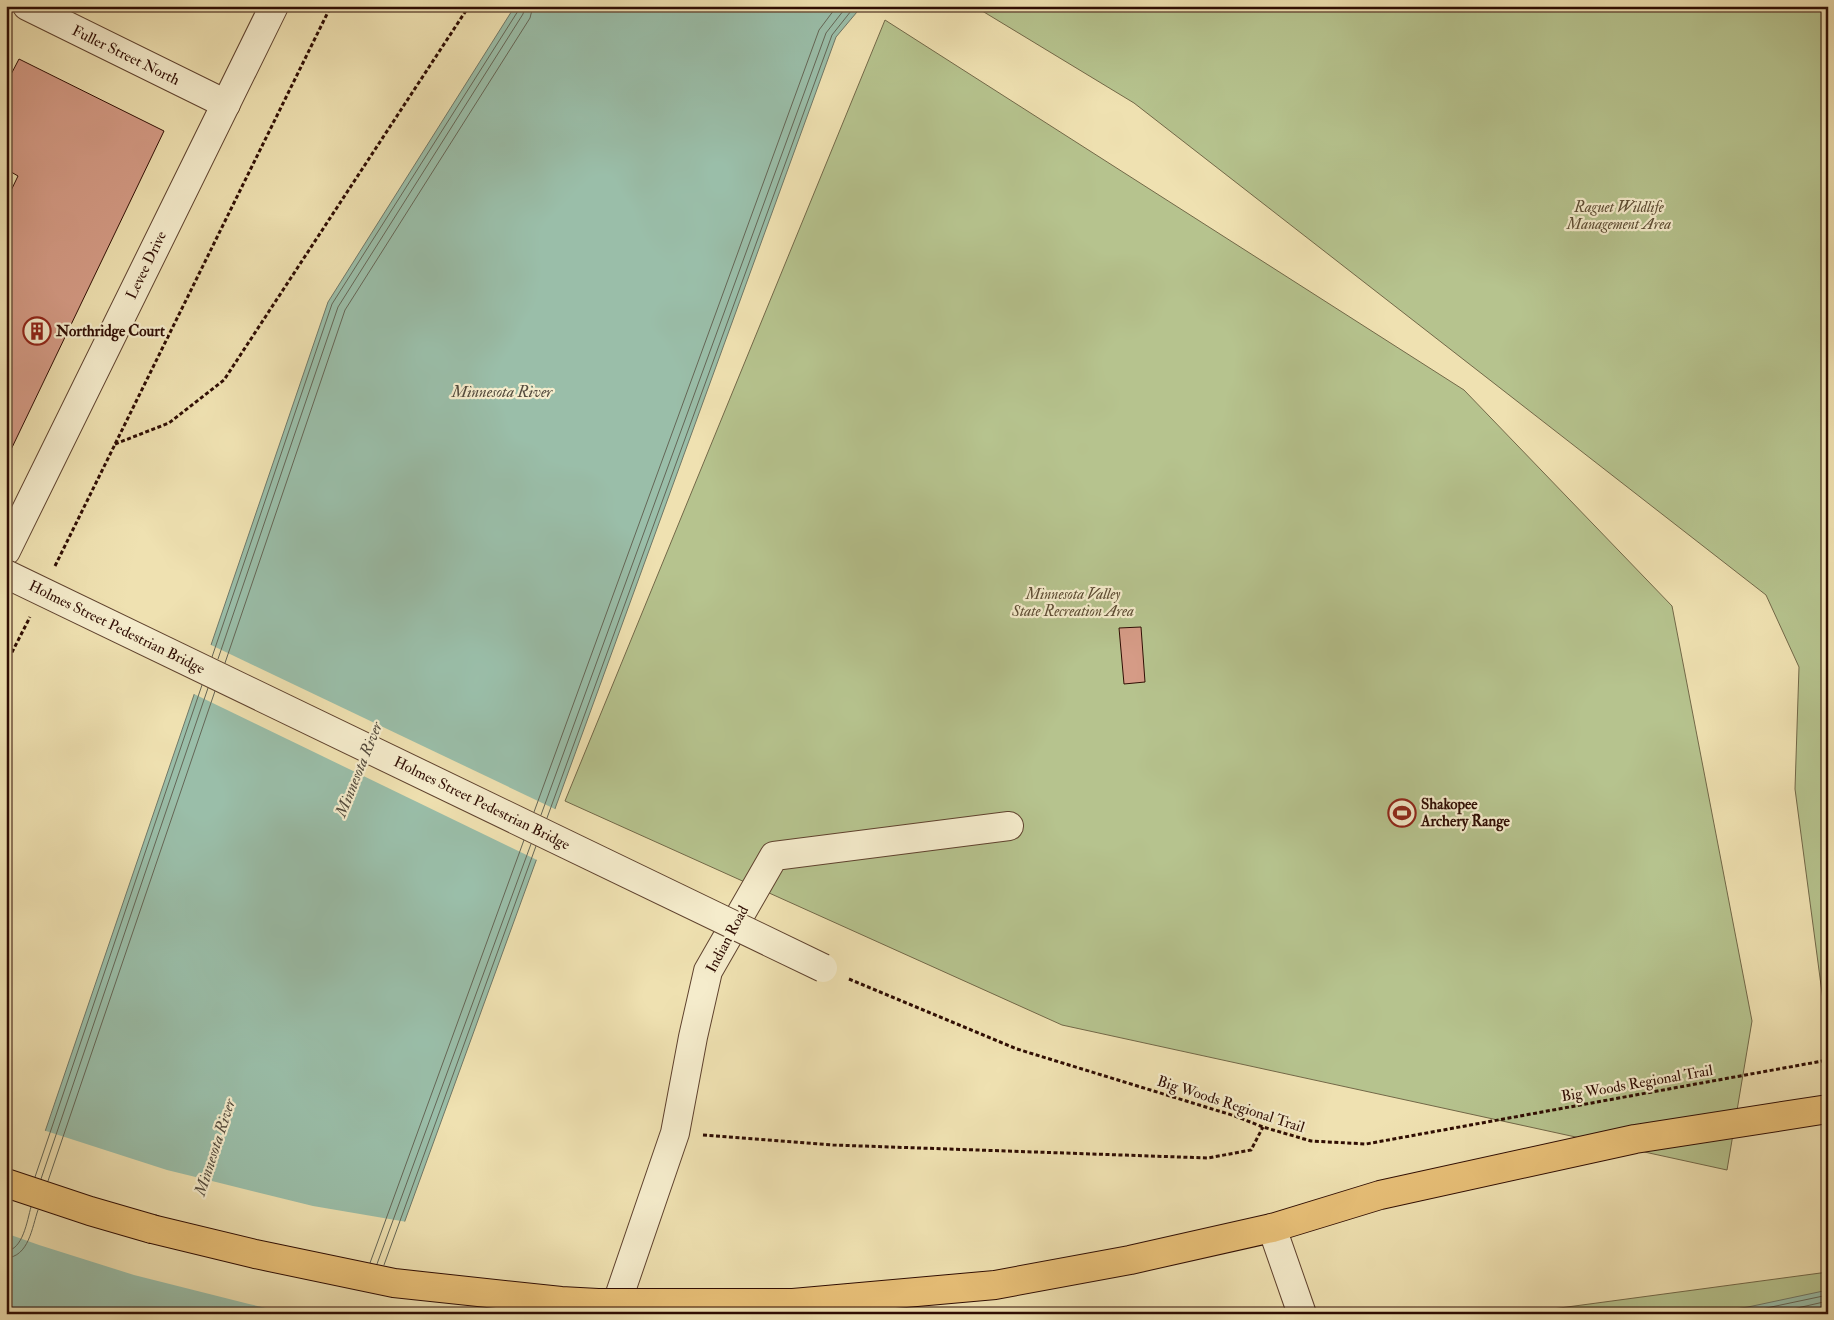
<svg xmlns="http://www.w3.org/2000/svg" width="1834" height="1320" font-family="'IM FELL Double Pica',serif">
<rect width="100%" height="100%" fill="#efe1b1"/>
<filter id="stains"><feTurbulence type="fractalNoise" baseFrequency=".004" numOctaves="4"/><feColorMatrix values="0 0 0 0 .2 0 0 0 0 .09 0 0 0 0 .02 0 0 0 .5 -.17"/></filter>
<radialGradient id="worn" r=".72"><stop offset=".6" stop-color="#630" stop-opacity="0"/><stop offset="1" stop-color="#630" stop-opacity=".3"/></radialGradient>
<g fill="#b6c38e" stroke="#726848">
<path d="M974,6H1828V1038L1795,789L1799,667L1766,595L1134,103Z"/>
<path d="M885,20L1464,390L1672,606L1752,1021L1727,1170L1062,1025L565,801Z"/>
<path d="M1828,1272V1314H1515Z"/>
</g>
<g fill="#9abea9" stroke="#6f7767">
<path d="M515,6H862L836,37L371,1314H6V1246L328,302Z"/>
<path d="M1828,1290V1314H1701L1748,1307Z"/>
</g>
<g fill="#efe1b1">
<path d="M209,644L557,810L539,861L192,693Z"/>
<path d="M43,1130L167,1170L216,1182L313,1206L407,1222L374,1314H293L249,1304L134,1275L39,1245L8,1234Z"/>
</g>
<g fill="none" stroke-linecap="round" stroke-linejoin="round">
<g stroke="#646656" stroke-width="1">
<path d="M212,657L332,304L518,11L519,6"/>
<path d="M218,659L338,307L523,14L525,6"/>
<path d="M225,663L345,310L530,18L533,6"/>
<path d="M534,812L819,30L837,6"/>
<path d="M541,815L826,33L847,6"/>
<path d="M547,818L832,35L855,6"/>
<path d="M35,1177L202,685"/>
<path d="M41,1179L208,688"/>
<path d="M48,1181L215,691"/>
<path d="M6,1251C23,1250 27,1221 31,1207"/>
<path d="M6,1258C29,1257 32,1227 38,1210"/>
<path d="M370,1263L524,840"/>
<path d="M377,1264L531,844"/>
<path d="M384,1265L536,846"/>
<path d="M1738,1314L1828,1295"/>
<path d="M1771,1314L1828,1301"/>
</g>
</g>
<g fill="#d59b86" stroke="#2f0d03">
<path d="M19,59L164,131L6,460V201L18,176L6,169V84Z"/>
<path d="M1141,627L1145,682L1124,684L1119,628Z"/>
</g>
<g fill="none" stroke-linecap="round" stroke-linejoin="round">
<g stroke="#5f422e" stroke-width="30">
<g id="minor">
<path d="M27,6L226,104"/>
<path d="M6,551L274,6"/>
<path d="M1272,1228L1302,1314"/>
<path d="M613,1314L675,1133L693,1037L708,971L774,856L1009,826"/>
</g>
</g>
<g stroke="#2f0d03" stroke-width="30">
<g id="major">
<path d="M6,1183L90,1211L152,1229"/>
<path d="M645,1303H793L995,1285L1130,1260L1272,1228L1380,1195L1635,1139L1828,1109"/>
</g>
</g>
<g stroke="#2f0d03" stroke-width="3" stroke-dasharray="4 2.5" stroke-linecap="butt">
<path d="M115,444L169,423L224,380L469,6"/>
<path d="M55,566L331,6"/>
<path d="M6,664L30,617"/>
<path d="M849,979L1017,1049L1235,1116L1263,1127L1311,1141L1366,1144L1828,1060"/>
<path d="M703,1135L833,1145L1208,1158L1251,1150L1263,1127"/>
</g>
<use href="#minor" stroke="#f5eccc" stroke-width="28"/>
<use href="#major" stroke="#e8c078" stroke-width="28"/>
<g stroke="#5f422e" stroke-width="30" stroke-linecap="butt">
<path id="minor-bridge" d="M6,574L823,968"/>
</g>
<g stroke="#2f0d03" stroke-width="30" stroke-linecap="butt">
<path id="major-bridge" d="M152,1229L255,1254L394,1283L561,1301L598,1303H645"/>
</g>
<use href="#minor-bridge" stroke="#f5eccc" stroke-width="28"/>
<use href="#major-bridge" stroke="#e8c078" stroke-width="28"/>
</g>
<defs>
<g id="building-ring" transform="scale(1.4375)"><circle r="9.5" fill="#f5eccc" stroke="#8f2418" stroke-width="1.5"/><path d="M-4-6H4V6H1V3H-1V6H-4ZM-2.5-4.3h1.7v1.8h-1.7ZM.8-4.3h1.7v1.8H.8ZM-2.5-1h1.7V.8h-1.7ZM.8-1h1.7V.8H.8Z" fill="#8f2418"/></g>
<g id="stadium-ring" transform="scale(1.4375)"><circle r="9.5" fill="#f5eccc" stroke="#8f2418" stroke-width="1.5"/><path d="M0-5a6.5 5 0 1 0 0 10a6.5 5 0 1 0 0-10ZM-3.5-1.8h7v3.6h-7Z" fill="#8f2418"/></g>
</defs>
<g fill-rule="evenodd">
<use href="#building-ring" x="37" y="331"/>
<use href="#stadium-ring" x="1402" y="813"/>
</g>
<g text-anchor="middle" stroke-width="4.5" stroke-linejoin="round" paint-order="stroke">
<g font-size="15" fill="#2f0d03" stroke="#f5eccc">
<text transform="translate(126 55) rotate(26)" y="5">Fuller Street North</text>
<text transform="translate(146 265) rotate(-64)" y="5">Levee Drive</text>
<text transform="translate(117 627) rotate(26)" y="5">Holmes Street Pedestrian Bridge</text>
<text transform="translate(482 803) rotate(26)" y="5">Holmes Street Pedestrian Bridge</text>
<text transform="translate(727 939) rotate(-62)" y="5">Indian Road</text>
<text transform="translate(1637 1083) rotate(-10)" y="5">Big Woods Regional Trail</text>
<text transform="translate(1231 1104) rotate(18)" y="5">Big Woods Regional Trail</text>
</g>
<g font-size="15" font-style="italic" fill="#5e4d34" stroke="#f5eccc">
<text x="1619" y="212">Raguet Wildlife<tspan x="1619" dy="17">Management Area</tspan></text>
<text x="1073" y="599">Minnesota Valley<tspan x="1073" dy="17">State Recreation Area</tspan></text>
</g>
<g font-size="15" font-weight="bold" fill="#2f0d03" stroke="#f5eccc" text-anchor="start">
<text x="56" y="336">Northridge Court</text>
<text x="1421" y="809">Shakopee<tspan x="1421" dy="17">Archery Range</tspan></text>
</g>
<g font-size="16" font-style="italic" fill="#544b3d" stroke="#f5eccc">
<text x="502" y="397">Minnesota River</text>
<text transform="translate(358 769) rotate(-68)" y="6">Minnesota River</text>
<text transform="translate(214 1147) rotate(-72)" y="6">Minnesota River</text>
</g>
</g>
<rect width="1834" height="1320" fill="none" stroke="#efe1b1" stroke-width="25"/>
<rect x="8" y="8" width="1819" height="1305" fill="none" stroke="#2f0d03" stroke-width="2.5"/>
<rect x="12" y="12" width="1809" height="1295" fill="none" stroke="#2f0d03"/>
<rect width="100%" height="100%" filter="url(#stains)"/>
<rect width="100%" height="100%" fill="url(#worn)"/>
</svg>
